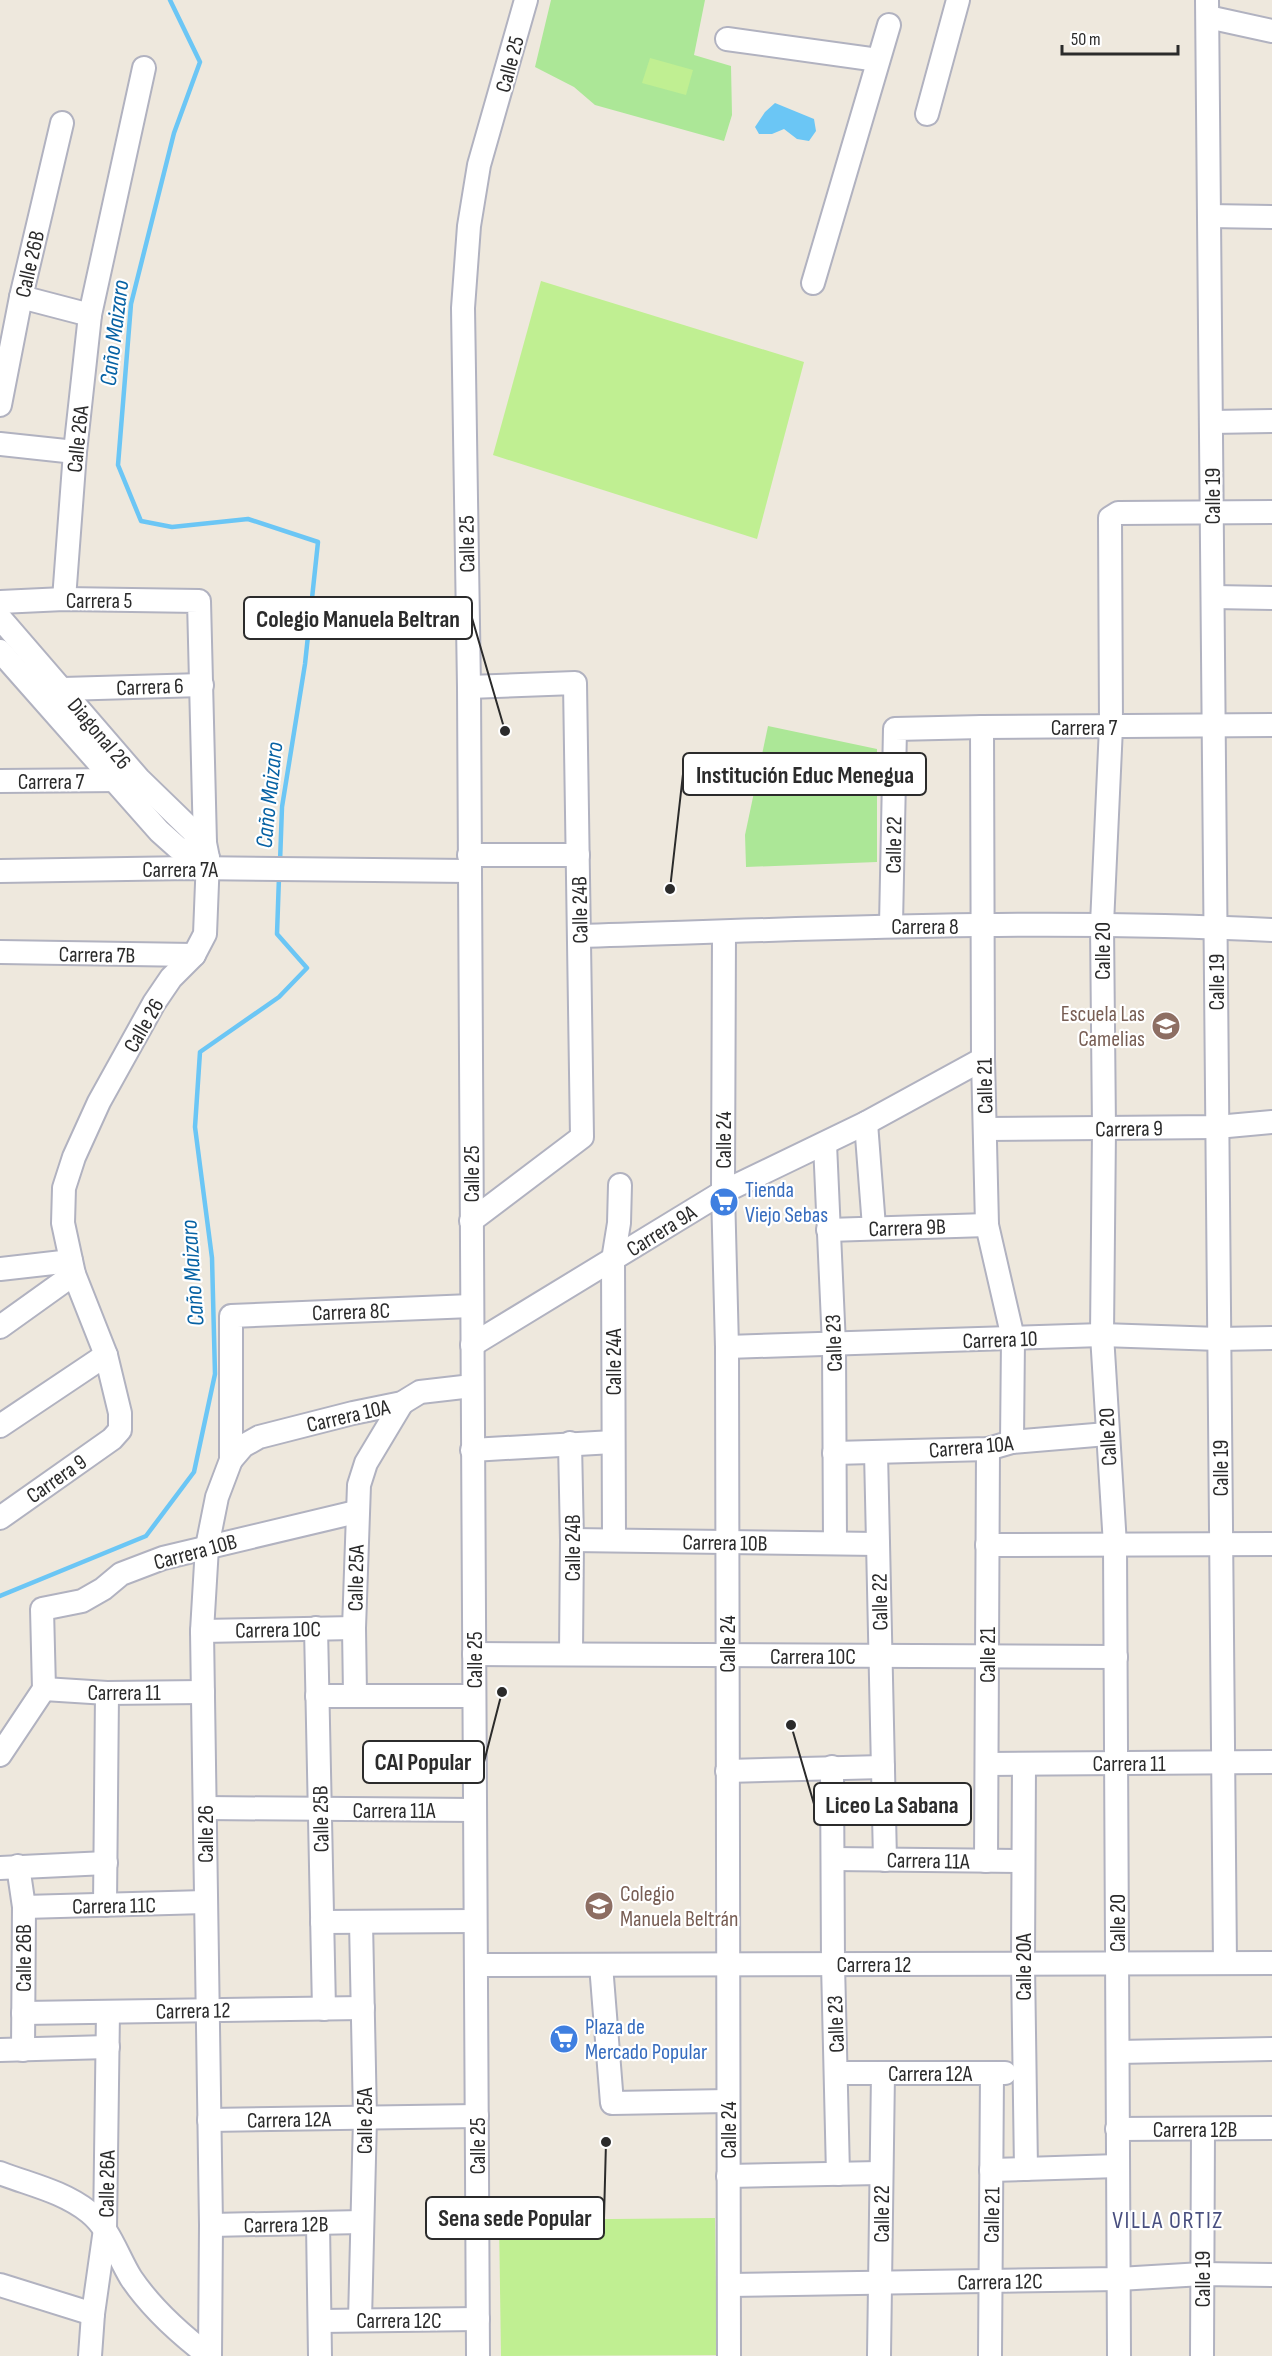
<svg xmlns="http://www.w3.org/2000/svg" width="1272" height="2356" font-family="'Sofia Sans Condensed',sans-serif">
<rect width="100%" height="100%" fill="#eee8dd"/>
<g fill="#ace797">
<path d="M551,0H705L694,55L731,66L732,115L724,141L595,105L574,87L535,67Z"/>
<path d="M768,726L877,749V862L746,867L745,835Z"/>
</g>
<g fill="#c0ef92">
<path d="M650,58L693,70L686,95L642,83Z"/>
<path d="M541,281L804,362L757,539L493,455Z"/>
<path d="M715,2218L717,2355L501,2356L499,2220Z"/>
</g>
<path fill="#6bc6f5" d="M775,103L814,119L816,131L809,141L797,139L784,129L772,134H759L755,127L765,112Z"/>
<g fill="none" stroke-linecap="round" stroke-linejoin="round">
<g stroke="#6bc6f5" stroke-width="4.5">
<path d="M170,0L200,62L174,133L131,304L118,465L141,521L172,527L248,519L318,542L305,664L282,807L280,862"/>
<path d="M0,1596L146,1536L194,1472L215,1374L212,1258L195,1127L200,1052L279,997L307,968L277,934L279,877"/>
</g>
<g stroke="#b1b2c0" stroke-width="26">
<g id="minor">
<path d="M1207,0L1225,1963"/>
<path d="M1208,17L1272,31"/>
<path d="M727,39L878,60"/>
<path d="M927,114L958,0"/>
<path d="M1209,216L1272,217"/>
<path d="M813,283L889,25"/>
<path d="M21,297L90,315"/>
<path d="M0,405L21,297L62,123"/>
<path d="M1211,422L1272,421"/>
<path d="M0,444L75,452"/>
<path d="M1213,597L1272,598"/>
<path d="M64,599L75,452L90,315L144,68"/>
<path d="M0,602L64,599L199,601L205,843L208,858L205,934L194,955L171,978L154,1003L99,1102L74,1157L64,1188L63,1223L74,1274L106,1355L120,1413V1430L112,1439L0,1518"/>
<path d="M0,618L139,779L205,843"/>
<path d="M0,651L159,831L178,848L208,858"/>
<path d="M469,687L575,683L582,1137L471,1221"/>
<path d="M63,689L202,685"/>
<path d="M982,727L983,1059L987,1225L1013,1338L1012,1442"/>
<path d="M0,781L122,780"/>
<path d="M469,855H578"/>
<path d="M0,871L190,868L469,871"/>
<path d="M891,925L895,729L982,727L1272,725"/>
<path d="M724,932L723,1192L727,1347L729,2356"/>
<path d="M579,936C810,929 1041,918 1272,930"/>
<path d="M0,952L194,955"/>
<path d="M866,1123L874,1227"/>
<path d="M985,1129L1217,1127L1272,1122"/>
<path d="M825,1144L834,1345L835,1543"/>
<path d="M828,1230L987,1225"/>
<path d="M0,1269L71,1261"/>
<path d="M0,1327L74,1274"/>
<path d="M472,1345L723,1192L866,1123L983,1059"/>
<path d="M727,1347L1102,1335L1219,1339L1272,1338"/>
<path d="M0,1426L106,1355"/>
<path d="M570,1443L572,1540L571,1653"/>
<path d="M472,1450L613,1442"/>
<path d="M876,1452L885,1860"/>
<path d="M834,1453L988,1449L1012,1442L1107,1434"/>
<path d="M231,1460L243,1446L259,1437L353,1413L402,1403L420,1392L472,1386"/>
<path d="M614,1539L613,1260L619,1223L620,1185"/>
<path d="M572,1540L878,1544"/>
<path d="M987,1545L1272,1544"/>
<path d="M316,1628L324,2009"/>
<path d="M202,1631L354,1628"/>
<path d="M474,1654L1116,1657"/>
<path d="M44,1689L107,1693L203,1692"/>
<path d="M355,1695L354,1628L359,1485L366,1463L402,1403"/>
<path d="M317,1696H474"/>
<path d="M0,1755L44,1689L42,1609L82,1601L103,1589L121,1574L163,1558L356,1512"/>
<path d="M987,1764L1272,1762"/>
<path d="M1024,1764L1023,1964L1026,2169"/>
<path d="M832,1767L833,1964L838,2174"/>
<path d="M727,1771L883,1767"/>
<path d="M205,1808L475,1810"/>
<path d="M833,1859L1023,1861"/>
<path d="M986,1861L988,1449"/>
<path d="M18,1866L24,1907L23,2050"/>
<path d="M0,1868L106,1863"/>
<path d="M105,1905L107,1693"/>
<path d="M24,1907L205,1902"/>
<path d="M322,1922L475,1921"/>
<path d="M476,1965L1272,1963"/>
<path d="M601,1965L612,2103L728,2101"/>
<path d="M23,2013L363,2008"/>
<path d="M0,2050L108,2047"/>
<path d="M1118,2052L1272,2049"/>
<path d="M836,2073H1005"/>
<path d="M209,2120L477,2116"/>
<path d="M1117,2129L1272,2128"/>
<path d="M991,2170L1118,2166"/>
<path d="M0,2173C31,2185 62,2191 89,2212C110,2229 117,2255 131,2278C152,2309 180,2334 209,2356"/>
<path d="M728,2176L880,2173"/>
<path d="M318,2224L320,2356"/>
<path d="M211,2225L362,2222"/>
<path d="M0,2285L93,2314"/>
<path d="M729,2285L1119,2279L1202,2274L1272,2275"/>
<path d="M360,2320L365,2118L361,1922"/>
<path d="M320,2321L478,2319"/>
<path d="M90,2356L93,2314L105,2229L108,2012"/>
<path d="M210,2356L211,2225L202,1631L207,1547L217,1497L231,1460V1316L471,1306"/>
<path d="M478,2356L469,687L463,308L469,226L479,165L526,0"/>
<path d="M879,2356L883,2073"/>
<path d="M990,2356L992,2073"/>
<path d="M1119,2356L1115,1545L1102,1335L1104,1129L1102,924L1111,727L1110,518L1118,513L1272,512"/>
<path d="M1202,2356L1203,2130"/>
</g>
</g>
<use href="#minor" stroke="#fff" stroke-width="22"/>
</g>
<defs>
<g id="school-disc" transform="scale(1.5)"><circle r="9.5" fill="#8d6e63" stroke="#fff"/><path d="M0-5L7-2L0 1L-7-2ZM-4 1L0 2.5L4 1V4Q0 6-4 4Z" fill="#fff"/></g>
<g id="supermarket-disc" transform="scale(1.5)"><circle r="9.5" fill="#3f7fe0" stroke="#fff"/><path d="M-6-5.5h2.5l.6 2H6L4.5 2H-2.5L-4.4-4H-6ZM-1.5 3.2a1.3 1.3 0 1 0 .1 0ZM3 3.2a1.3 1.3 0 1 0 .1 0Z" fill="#fff"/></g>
</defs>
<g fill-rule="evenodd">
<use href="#school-disc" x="1166" y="1026"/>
<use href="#supermarket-disc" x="724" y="1202"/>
<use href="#school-disc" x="599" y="1906"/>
<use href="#supermarket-disc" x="564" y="2039"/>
</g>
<g text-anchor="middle" stroke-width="4.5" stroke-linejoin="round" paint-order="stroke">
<g font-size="22" fill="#2b2b2b" stroke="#fff">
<text transform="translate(509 64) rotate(-75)" y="8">Calle 25</text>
<text transform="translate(29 264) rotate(-77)" y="8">Calle 26B</text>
<text transform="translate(77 439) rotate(-84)" y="8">Calle 26A</text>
<text transform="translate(1212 496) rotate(-90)" y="8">Calle 19</text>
<text transform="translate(466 544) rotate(-91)" y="8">Calle 25</text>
<text x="99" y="608">Carrera 5</text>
<text transform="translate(150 686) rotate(-2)" y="8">Carrera 6</text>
<text x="1084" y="735">Carrera 7</text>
<text transform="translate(100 733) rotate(50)" y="8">Diagonal 26</text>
<text x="51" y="789">Carrera 7</text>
<text transform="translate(893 845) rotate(-89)" y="8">Calle 22</text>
<text x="180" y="877">Carrera 7A</text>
<text transform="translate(579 910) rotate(-91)" y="8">Calle 24B</text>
<text x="925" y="934">Carrera 8</text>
<text transform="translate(1102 951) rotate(-90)" y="8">Calle 20</text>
<text transform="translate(97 954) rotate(1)" y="8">Carrera 7B</text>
<text transform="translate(1216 982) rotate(-90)" y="8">Calle 19</text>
<text transform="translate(143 1025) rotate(-60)" y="8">Calle 26</text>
<text transform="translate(984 1086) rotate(-91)" y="8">Calle 21</text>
<text transform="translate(1129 1128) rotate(-1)" y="8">Carrera 9</text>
<text transform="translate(723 1140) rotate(-90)" y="8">Calle 24</text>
<text transform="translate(471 1174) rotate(-90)" y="8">Calle 25</text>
<text transform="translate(907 1227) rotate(-2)" y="8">Carrera 9B</text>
<text transform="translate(661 1230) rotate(-32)" y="8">Carrera 9A</text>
<text transform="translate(351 1311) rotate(-2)" y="8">Carrera 8C</text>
<text transform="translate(1000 1339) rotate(-2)" y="8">Carrera 10</text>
<text transform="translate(833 1343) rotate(-92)" y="8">Calle 23</text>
<text transform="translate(613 1362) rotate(-90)" y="8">Calle 24A</text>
<text transform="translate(348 1415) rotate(-13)" y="8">Carrera 10A</text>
<text transform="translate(1107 1437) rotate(-93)" y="8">Calle 20</text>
<text transform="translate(971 1446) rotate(-5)" y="8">Carrera 10A</text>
<text transform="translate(1220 1468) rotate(-90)" y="8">Calle 19</text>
<text transform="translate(56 1478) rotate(-35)" y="8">Carrera 9</text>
<text transform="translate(725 1542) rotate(1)" y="8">Carrera 10B</text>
<text transform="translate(572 1548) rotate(-90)" y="8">Calle 24B</text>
<text transform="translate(195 1551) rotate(-15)" y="8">Carrera 10B</text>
<text transform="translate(355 1578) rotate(-89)" y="8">Calle 25A</text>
<text transform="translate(879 1602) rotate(-91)" y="8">Calle 22</text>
<text transform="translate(278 1629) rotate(-1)" y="8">Carrera 10C</text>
<text transform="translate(727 1644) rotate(-90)" y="8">Calle 24</text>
<text transform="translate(987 1655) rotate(-90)" y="8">Calle 21</text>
<text x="813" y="1664">Carrera 10C</text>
<text transform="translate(474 1660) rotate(-90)" y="8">Calle 25</text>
<text x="124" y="1700">Carrera 11</text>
<text x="1129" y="1771">Carrera 11</text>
<text x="394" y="1818">Carrera 11A</text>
<text transform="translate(320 1819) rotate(-91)" y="8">Calle 25B</text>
<text transform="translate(205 1834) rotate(-90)" y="8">Calle 26</text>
<text transform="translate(928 1860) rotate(1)" y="8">Carrera 11A</text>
<text transform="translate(114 1905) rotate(-1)" y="8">Carrera 11C</text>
<text transform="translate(1117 1923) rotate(-90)" y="8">Calle 20</text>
<text transform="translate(23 1958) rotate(-90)" y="8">Calle 26B</text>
<text x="874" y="1972">Carrera 12</text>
<text transform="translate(1023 1967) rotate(-90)" y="8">Calle 20A</text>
<text transform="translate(193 2010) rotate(-1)" y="8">Carrera 12</text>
<text transform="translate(835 2024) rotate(-92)" y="8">Calle 23</text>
<text x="930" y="2081">Carrera 12A</text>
<text transform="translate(289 2119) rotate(-1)" y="8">Carrera 12A</text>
<text transform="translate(364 2121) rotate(-90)" y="8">Calle 25A</text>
<text x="1195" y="2137">Carrera 12B</text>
<text transform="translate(728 2130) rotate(-90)" y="8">Calle 24</text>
<text transform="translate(477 2146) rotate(-90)" y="8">Calle 25</text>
<text transform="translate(106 2184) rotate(-89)" y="8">Calle 26A</text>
<text transform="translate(881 2214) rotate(-90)" y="8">Calle 22</text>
<text transform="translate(991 2215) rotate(-89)" y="8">Calle 21</text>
<text transform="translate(286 2224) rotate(-1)" y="8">Carrera 12B</text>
<text transform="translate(1202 2279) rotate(-90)" y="8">Calle 19</text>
<text transform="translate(1000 2281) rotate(-1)" y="8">Carrera 12C</text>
<text x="399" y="2328">Carrera 12C</text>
</g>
<g font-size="22" fill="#785e54" stroke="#fff" text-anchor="end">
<text x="1145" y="1021">Escuela Las<tspan x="1145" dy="25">Camelias</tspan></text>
<text x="620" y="1901" text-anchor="start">Colegio<tspan x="620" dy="25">Manuela Beltrán</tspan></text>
</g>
<g font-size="22" fill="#366cbe" stroke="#fff" text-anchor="start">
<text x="745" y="1197">Tienda<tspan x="745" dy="25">Viejo Sebas</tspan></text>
<text x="585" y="2034">Plaza de<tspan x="585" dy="25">Mercado Popular</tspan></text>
</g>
<g font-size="24" font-style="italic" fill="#0762a4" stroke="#fff">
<text transform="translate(114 333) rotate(-83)" y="8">Caño Maizaro</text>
<text transform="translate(269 795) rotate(-84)" y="8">Caño Maizaro</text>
<text transform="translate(192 1273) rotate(-94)" y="8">Caño Maizaro</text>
</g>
<g font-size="24" letter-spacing="1.5" fill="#494f7f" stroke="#fff">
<text x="1168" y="2228">VILLA ORTIZ</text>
</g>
</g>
<path fill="none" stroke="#2b2b2b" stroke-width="2" d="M505 731L472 618M670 889L683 774M502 1692L484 1762M791 1725L814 1804M606 2142L604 2218"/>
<g fill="#2b2b2b" stroke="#fff" stroke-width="2">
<circle cx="505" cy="731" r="6"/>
<circle cx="670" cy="889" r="6"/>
<circle cx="502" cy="1692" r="6"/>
<circle cx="791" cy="1725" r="6"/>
<circle cx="606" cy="2142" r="6"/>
</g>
<g fill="#fff" stroke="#2b2b2b" stroke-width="2">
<rect x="244" y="597" width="228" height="42" rx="6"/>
<rect x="683" y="753" width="243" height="42" rx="6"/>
<rect x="363" y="1741" width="121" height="42" rx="6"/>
<rect x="814" y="1783" width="157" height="42" rx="6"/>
<rect x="426" y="2197" width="178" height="42" rx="6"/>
</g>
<g font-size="24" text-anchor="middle" font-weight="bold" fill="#2b2b2b">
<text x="358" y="627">Colegio Manuela Beltran</text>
<text x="805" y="783">Institución Educ Menegua</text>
<text x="423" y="1770">CAI Popular</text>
<text x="892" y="1813">Liceo La Sabana</text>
<text x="515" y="2226">Sena sede Popular</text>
</g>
<path d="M1062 45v9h116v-9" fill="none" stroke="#2b2b2b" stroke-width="3"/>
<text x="1071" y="45" font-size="18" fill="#2b2b2b" stroke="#ffffff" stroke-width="4.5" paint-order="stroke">50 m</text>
</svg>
